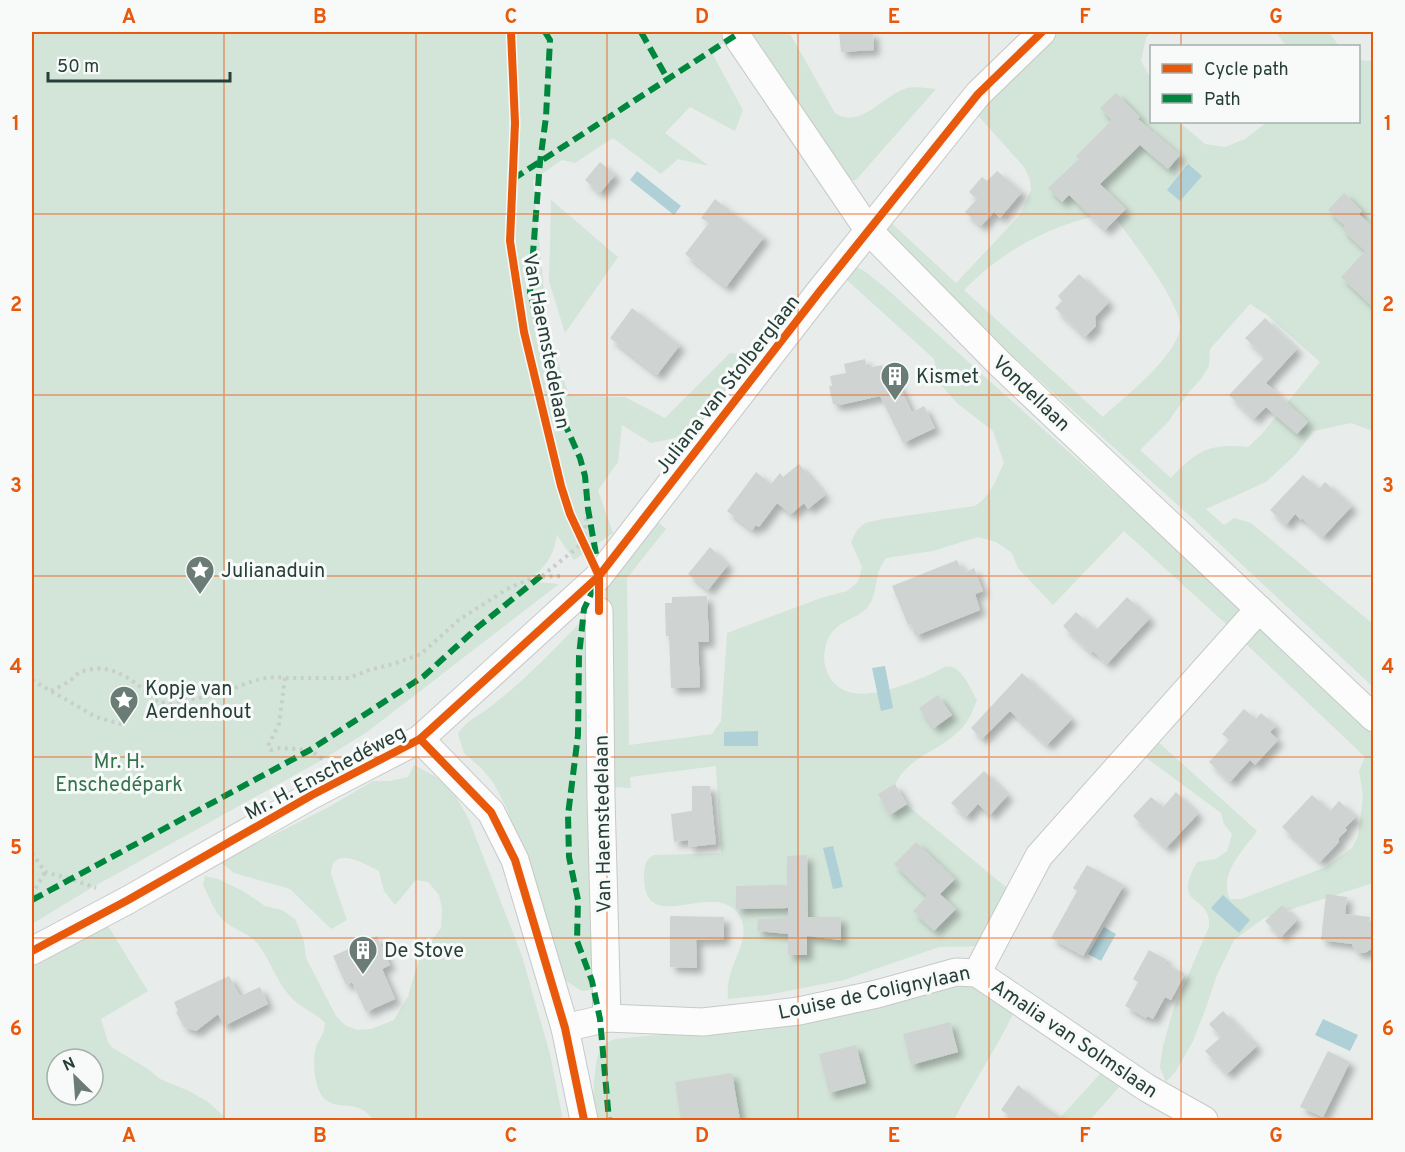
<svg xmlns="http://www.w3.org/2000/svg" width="1405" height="1152" font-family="Overpass,sans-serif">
<defs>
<filter id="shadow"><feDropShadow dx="5.5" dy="5.5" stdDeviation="3" flood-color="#0004"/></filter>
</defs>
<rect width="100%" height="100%" fill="#e8edeb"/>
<g fill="#d3e4d8" fill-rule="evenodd">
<path d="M32,32H789L835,113C861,130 884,94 907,88C916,86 927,88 936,89L856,180H846L733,32L713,55L743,110L735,131L690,107L665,133L709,166L678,159L661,174L613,138L575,163L562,160L533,180L548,331L569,396L625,397L665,418L730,353L755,355L699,433L651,443L622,425L618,462L598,490L613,533L574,560L557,535C553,558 545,567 528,581L559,584L367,732L322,760L93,887L32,924Z"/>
<path d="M1057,32H1151L1146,38L1141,61L1151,79L1152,122H1179L1205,144L1225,147L1245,139L1267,122H1358L1359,60L1369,61L1373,59V114L1371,116L1374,121L1373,431L1351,423L1314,431L1295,455L1266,482L1206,509L1224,525L1234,518L1251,523L1373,624V687L1191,517L888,244L885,217L956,283L1020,215L1031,190L1030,180L1024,167L973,110ZM1107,213L1117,220C1132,241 1181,303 1180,327C1178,356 1124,397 1103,417L964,290C1004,249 1051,225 1107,213ZM1250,304L1267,315L1320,362L1262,434L1248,447C1210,443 1197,450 1171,478L1140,450L1168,422L1189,392L1201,379L1209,366L1210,349Z"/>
<path d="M1276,32H1329L1339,46H1286Z"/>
<path d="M551,200L618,257L565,333L549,281Z"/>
<path d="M856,267L863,270L887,289L1236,602L1239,607L1236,615L1227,625L1124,531L1053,605L1018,568L1012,553L996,542L978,537L933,551L886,558C873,575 879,588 870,604C860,620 838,618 828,639C825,646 823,658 825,665C837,715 901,687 931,674C939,671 943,665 952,667C964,671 971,690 977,700C973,710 969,721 961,729C941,751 908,756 895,785L902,801L1007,888L1000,906L978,945C965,948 953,946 939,947L844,980L767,995L728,999C727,990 728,981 731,972C736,954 751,934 739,915C714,876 642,942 644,873C645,864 646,859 654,855L721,853L716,766L630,777L631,788L613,787L606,588L658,522L666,529L627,578L629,745L712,734L721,721L727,633L821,598L847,591L858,582L862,567L851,542L857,530L865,523L883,519L975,506C991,496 996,479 1004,463L993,431L958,404L940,384L934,359L838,272Z"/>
<path d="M586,616L597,989L582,991L566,981L552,935L507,809L493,782L482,769L464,753L458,734C465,721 479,716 490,707C525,680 556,648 586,616Z"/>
<path d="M1260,625L1373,730V883L1264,918L1234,940L1216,977L1206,1008L1193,1041L1176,1071L1166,1082L1160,1067L1163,1046L1173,1010L1209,927C1212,892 1170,910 1197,862L1216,859L1227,851L1232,834L1224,824L1221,813L1141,754L1155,739L1257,831C1243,851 1218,874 1230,899H1241L1326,867L1352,848L1358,837L1363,796L1359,771L1365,757L1244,642Z"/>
<path d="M414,765L436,777L453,791L469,820L522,956L550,1054L563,1120H373C356,1094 332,1117 319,1091C314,1079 312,1056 317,1044C322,1034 324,1035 325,1023C314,1011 299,1008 289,995C276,980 270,960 258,944C249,933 234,930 224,921C214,912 209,896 203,885L205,876L218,879L243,891L265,906L282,910L295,919L304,941L306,958L336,1016L345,1025L357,1030L371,1029L394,1020L408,996L420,956L441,928L442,909L439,895L428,882L416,880L395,905L384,891L379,871C364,863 331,845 331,874L347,920L331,929L290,889L234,873L220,862L327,808L373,781H390L408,777Z"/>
<path d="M100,913L148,991L101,1019L108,1042L113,1048L148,1069L160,1079L189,1091L208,1102L228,1120H32V950ZM57,1059H93V1095H57Z"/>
<path d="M961,977L1014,1012C996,1050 972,1084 954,1120H596C592,1105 593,1065 600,1050C603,1044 610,1041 615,1039L676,1033Z"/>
<path d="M1101,1073L1120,1086L1090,1120H1058Z"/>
</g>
<g fill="#aed0d6">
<path d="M1188,164L1202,176L1180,201L1167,190Z"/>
<path d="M637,171L681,206L674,215L630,180Z"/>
<path d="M885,666L893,708L881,711L872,668Z"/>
<path d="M758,731V746H724V732Z"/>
<path d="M833,846L843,887L833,889L823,848Z"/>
<path d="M1223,895L1250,920L1239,933L1211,908Z"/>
<path d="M1104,927L1116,934L1101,961L1088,954Z"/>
<path d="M1323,1019L1358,1035L1350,1051L1315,1035Z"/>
</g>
<g fill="#cfd4d2" filter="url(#shadow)">
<path d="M839,32H873L874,50L841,52Z"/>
<path d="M1116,93L1140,117L1138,119L1180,155L1168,169L1140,145L1100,184L1126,209L1105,230L1069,195L1062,202L1048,188L1079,159L1076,156L1112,120L1100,108Z"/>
<path d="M600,162L615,175L600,193L585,180Z"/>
<path d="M997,171L1022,192L1000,218L994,212L981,226L965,212L977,199L969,192L982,177L987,181Z"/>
<path d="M1344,193L1362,211L1359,214L1374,228V308L1341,277L1365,251L1342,229L1345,226L1328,210Z"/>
<path d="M715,199L764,237L726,287L685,254L709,223L701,218Z"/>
<path d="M1079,274L1109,302L1095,317L1096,326L1085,337L1055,308L1062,301L1058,296Z"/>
<path d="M632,308L680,345L657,375L610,338Z"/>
<path d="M1265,318L1297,349L1266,383L1308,422L1297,434L1266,407L1254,419L1229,395L1265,357L1245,338Z"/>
<path d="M865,359L867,368L882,365L886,382L897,381L912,412L924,406L935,428L903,443L880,396L840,405L839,404H833L829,386H832L830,376L846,373L844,364Z"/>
<path d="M799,464L825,495L808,509L804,503L791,514L777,503L759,527L756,525L752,530L727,511L756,472L771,484L780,473L783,477Z"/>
<path d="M1303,475L1319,489L1325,482L1352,506L1323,537L1302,518L1301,520L1295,514L1286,525L1270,510Z"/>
<path d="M710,547L728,565L708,590L688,574Z"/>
<path d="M957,560L961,569L964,568L966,572L974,568L983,591L975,594L980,610L915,636L911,624L908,625L892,586Z"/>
<path d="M707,596L709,642H698L700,687L671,688L669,636H666L665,603H672V597Z"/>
<path d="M1127,597L1150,618L1107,664L1093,651L1091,653L1063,626L1076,612L1096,630Z"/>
<path d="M1022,673L1072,719L1047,745L1010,711L982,739L971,728Z"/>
<path d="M938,695L952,715L934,728L919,708Z"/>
<path d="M1244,709L1256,719L1261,713L1276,726L1270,732L1278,740L1255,765L1250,760L1230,782L1209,762L1229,740L1222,734Z"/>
<path d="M984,771L1008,795L990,815L978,804L966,817L951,803Z"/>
<path d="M895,784L907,804L890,815L878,794Z"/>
<path d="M692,786H710L716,844L689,847L688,840L674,842L671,814L692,811Z"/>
<path d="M1176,792L1198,814L1166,848L1133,816L1151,797L1163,807Z"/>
<path d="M1312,795L1330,811L1339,801L1356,817L1345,828L1347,830L1339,838V842L1320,862L1282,827Z"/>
<path d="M916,842L955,879L940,894L956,909L934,931L913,911L927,896L894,864Z"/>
<path d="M807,855L808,917H841V940L807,936V955H788V934L757,931L758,919L788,918V908L736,909V886L787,885V856Z"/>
<path d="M1087,865L1124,885L1083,956L1051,938L1077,891L1073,888Z"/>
<path d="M1326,894L1347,897L1345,914L1370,917L1369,922H1374V947L1365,953H1361L1355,951L1352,944L1321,940Z"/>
<path d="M1282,905L1297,920L1281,937L1265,921Z"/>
<path d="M670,916L724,917V939L696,940L697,968L670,967Z"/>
<path d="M377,936L390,965L382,969L395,999L366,1012L352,982L346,985L333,956Z"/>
<path d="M1149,950L1167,960L1165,963L1185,974L1171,1000L1165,997L1153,1019L1147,1016L1146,1018L1125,1006L1138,982L1133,979Z"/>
<path d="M229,976L240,996L260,987L268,1004L224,1026L218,1014L196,1031L184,1027L176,1012L178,1011L174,1002Z"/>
<path d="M1223,1011L1257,1046L1227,1074L1205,1051L1221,1037L1209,1024Z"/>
<path d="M950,1022L958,1052L911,1065L903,1034Z"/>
<path d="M856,1045L866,1083L829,1093L819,1054Z"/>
<path d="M1328,1051L1350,1062L1323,1117L1300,1107Z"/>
<path d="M732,1073L740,1120H681L675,1082Z"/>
<path d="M1018,1085L1037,1101L1064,1120H1016L1001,1110Z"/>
</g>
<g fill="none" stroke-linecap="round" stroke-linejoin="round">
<g stroke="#c5cac8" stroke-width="29">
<g id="minor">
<path d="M739,32L736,35L869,231L1001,365L1374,718"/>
<path d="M599,611L601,798L607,1018"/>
<path d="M420,739L599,576L820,291L978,94L1042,32"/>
<path d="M32,951L128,900L312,795L420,739L491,812L515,860L565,1028L584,1120"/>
<path d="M977,973L1147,1088L1204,1120"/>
<path d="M565,1028L607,1018L703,1022L799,1011L877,994L956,972L977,973L1039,856L1259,609"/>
</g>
</g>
<g stroke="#c8cecc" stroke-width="4" stroke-dasharray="3 4.5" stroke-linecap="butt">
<path d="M542,576L583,543L588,509"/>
<path d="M285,678L279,724L268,746L271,750L280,748L310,750L324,760"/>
<path d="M32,680L96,717L124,725"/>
<path d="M51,691C57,688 63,685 68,682C72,680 75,675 79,673C112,658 137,684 159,703C180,701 201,699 221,693C243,686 261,674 285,678H349L369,670L393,664L421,654L460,619L509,588L535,577L562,576"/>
<path d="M32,853L45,872L71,879L96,888"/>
<path d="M32,895L45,872"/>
</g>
<use href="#minor" stroke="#fcfcfc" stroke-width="27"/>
<g stroke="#00873e" stroke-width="6" stroke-dasharray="12 6" stroke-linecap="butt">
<path d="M545,32L550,40L546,117L540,162L530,292L556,404L580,458L585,476L588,509L597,560"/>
<path d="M641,32L667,78"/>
<path d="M513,179L736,35"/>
<path d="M595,586L584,609L579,656L578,735L568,815L569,857L578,900L577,941L592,981L600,1019L609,1120"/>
<path d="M32,900L310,750L424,676L478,627L541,576"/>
</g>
<g stroke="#f7faf9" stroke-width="11">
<g id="cycleway">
<path d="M511,32L515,123L510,241L524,332L561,486L570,514L599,576V611"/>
<path d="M420,739L599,576L820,291L978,94L1042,32"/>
<path d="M32,951L128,900L312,795L420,739L491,812L515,860L565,1028L584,1120"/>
</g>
</g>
<use href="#cycleway" stroke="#e8590c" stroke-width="8"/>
</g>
<path fill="none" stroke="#e8590c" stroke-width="1.5" stroke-opacity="0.55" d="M224,32V1120M416,32V1120M607,32V1120M798,32V1120M989,32V1120M1181,32V46M1181,122V1120M32,214H1374M32,395H1374M32,576H1374M32,757H1374M32,938H1374"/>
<defs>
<g id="building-pin" transform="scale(1.5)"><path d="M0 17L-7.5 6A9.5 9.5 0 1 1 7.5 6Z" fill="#6b7c77" stroke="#f7faf9"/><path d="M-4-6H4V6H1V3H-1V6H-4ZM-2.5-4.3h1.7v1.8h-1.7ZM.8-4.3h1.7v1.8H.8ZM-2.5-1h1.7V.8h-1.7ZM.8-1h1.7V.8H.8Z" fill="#fff"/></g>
<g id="sight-pin" transform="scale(1.5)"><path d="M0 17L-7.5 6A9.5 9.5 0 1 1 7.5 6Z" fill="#6b7c77" stroke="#f7faf9"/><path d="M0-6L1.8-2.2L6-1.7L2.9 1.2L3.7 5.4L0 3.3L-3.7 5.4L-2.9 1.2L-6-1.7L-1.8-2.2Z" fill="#fff"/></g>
</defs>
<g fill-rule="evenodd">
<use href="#building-pin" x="895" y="376"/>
<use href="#sight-pin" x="200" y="570"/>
<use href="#sight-pin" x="124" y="700"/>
<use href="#building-pin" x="363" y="950"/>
</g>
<g text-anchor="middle" stroke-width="6" stroke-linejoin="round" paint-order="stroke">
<g font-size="20" fill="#273f38" stroke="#f7faf9">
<text transform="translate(547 341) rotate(79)" y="7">Van Haemstedelaan</text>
<text transform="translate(727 384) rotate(-52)" y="7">Juliana van Stolberglaan</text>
<text transform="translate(1032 393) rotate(44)" y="7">Vondellaan</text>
<text transform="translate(325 772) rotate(-28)" y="7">Mr. H. Enschedéweg</text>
<text transform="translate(602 824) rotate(-91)" y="7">Van Haemstedelaan</text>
<text transform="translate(874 992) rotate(-12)" y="7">Louise de Colignylaan</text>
<text transform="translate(1075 1038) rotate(34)" y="7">Amalia van Solmslaan</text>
</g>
<g font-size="20" fill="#273f38" stroke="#f7faf9" text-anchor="start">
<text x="916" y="383">Kismet</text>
<text x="221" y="577">Julianaduin</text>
<text x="145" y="695">Kopje van<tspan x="145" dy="23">Aerdenhout</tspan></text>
<text x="384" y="957">De Stove</text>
</g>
<g font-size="20" fill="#35724d" stroke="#f7faf9">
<text x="119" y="768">Mr. H.<tspan x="119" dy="23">Enschedépark</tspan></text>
</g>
</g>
<rect width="1405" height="1152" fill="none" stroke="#f7faf9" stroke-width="66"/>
<rect x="1150" y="45" width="210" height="78" fill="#f7faf9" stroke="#a4afac" stroke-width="1.5"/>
<rect x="1162" y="64" width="30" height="9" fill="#e8590c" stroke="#a4afac" stroke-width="1.5"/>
<text x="1204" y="75" font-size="18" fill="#273f38">Cycle path</text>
<rect x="1162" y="94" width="30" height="9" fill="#00873e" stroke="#a4afac" stroke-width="1.5"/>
<text x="1204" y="105" font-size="18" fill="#273f38">Path</text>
<g transform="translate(75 1077) rotate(335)"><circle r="28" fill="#f7faf9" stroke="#a4afac" stroke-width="1.5"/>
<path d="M0-4.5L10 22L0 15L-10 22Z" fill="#6b7c77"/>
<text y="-9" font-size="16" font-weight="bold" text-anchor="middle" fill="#273f38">N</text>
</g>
<path d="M48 72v9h182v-9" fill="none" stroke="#273f38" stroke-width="3"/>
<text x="57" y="72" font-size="18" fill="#273f38" stroke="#f7faf9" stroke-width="4.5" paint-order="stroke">50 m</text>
<rect x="33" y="33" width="1339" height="1086" fill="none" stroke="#e8590c" stroke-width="2"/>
<g font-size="20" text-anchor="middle" font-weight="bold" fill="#e8590c">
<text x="129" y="23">A</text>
<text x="320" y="23">B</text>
<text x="511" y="23">C</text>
<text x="702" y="23">D</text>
<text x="894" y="23">E</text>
<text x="1085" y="23">F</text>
<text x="1276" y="23">G</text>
<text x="16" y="130">1</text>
<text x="1388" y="130">1</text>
<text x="16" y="311">2</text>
<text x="1388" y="311">2</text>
<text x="16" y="492">3</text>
<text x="1388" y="492">3</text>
<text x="16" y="673">4</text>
<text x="1388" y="673">4</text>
<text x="16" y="854">5</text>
<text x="1388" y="854">5</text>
<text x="16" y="1035">6</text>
<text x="1388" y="1035">6</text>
<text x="129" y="1142">A</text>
<text x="320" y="1142">B</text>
<text x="511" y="1142">C</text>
<text x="702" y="1142">D</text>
<text x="894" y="1142">E</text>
<text x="1085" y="1142">F</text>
<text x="1276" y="1142">G</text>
</g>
</svg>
